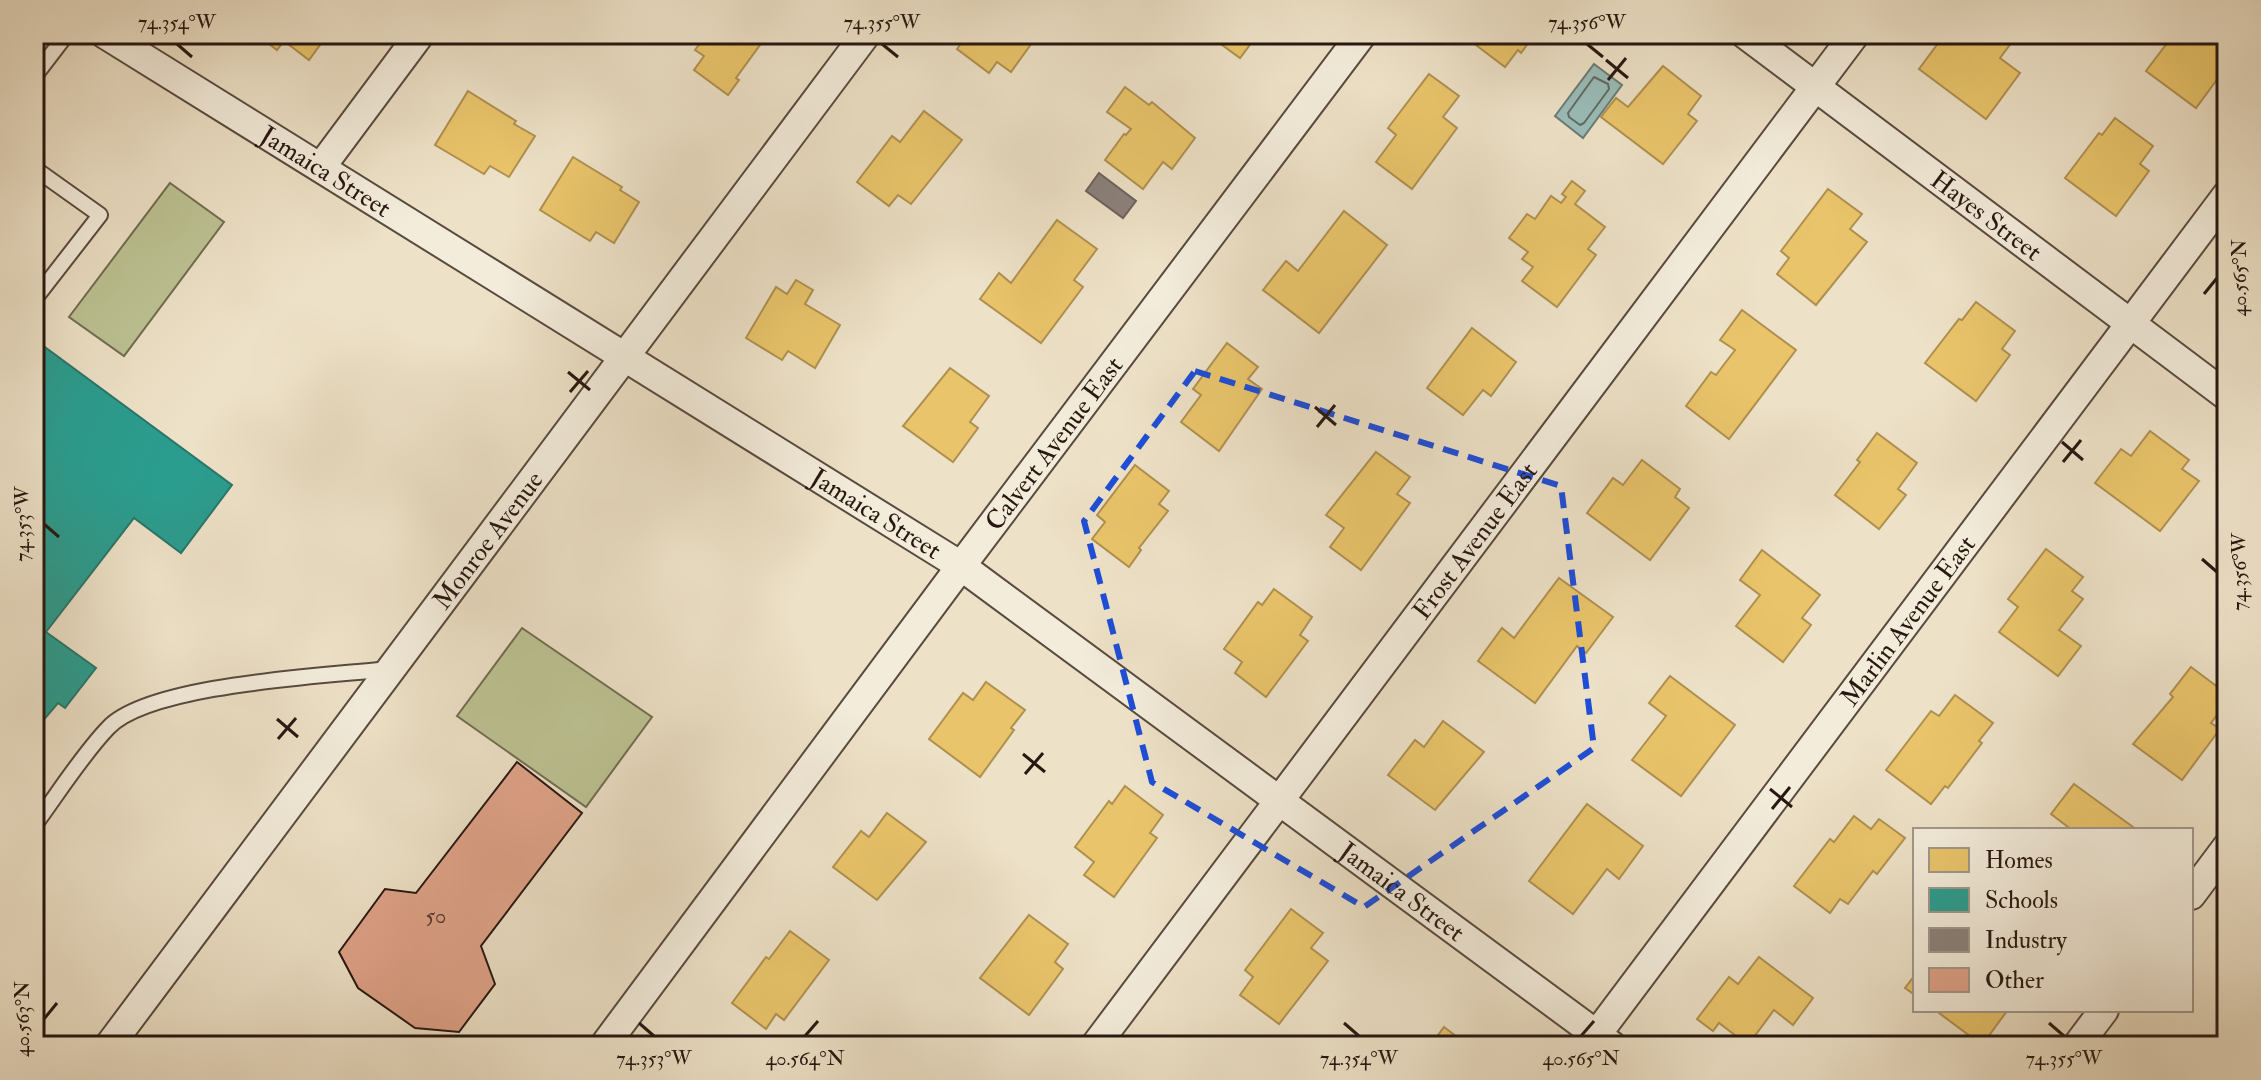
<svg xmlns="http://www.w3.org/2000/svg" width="2261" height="1080" font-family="'IM FELL Double Pica',serif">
<rect width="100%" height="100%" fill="#ede1c7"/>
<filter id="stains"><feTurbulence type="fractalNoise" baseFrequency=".0025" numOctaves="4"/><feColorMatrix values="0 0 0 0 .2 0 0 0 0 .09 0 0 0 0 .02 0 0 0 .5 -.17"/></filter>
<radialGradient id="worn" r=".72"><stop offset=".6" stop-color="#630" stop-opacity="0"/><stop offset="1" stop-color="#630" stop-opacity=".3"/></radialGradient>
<g fill="#bcc293" stroke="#726c52" stroke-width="2">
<path d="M170,183L224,222L124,356L69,317Z"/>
<path d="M522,628L652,717L586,807L457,716Z"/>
</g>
<path fill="#99bdb9" stroke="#6b7b75" stroke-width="2" d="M1594,64L1622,85L1583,138L1555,116Z"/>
<g fill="#e9c46a" stroke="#af904f" stroke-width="2">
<path d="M256,34H328L309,60L284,41L277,50Z"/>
<path d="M707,34H768L736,78L739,80L728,95L694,70L704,56L695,50Z"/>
<path d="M968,34H1043L1040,38L1037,36L1011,72L997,62L989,73L957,49Z"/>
<path d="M1207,34H1258L1240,58Z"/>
<path d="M1471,34H1535L1521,53L1518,50L1505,67L1468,39Z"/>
<path d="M1945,34H2018L2000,58L2020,73L1986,119L1919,69Z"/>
<path d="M2174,34H2227V50L2223,56L2227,60V66L2196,108L2146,71Z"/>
<path d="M1663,66L1701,96L1688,114L1697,121L1663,164L1601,117L1616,98L1628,107Z"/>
<path d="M1429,74L1459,96L1443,117L1457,128L1412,189L1376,162L1396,135L1388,128Z"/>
<path d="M1125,87L1149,105L1152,102L1195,138L1172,169L1163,162L1143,189L1105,160L1124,134L1126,135L1131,129L1107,112Z"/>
<path d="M468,91L516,121L514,124L535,136L509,177L490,166L484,174L435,145Z"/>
<path d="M924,111L962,140L911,204L898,195L889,206L857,182L892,136L900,142Z"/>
<path d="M2115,118L2153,146L2140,164L2149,171L2116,216L2065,178L2099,133L2102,135Z"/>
<path d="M573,157L622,187L620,190L639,202L614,243L596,232L590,241L540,210Z"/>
<path d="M1572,181L1585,191L1575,204L1605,227L1588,249L1596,255L1557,307L1522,281L1533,267L1522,259L1528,252L1509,238L1527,214L1535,219L1551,196L1561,203L1566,197L1562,194Z"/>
<path d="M1828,189L1862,214L1850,229L1867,242L1816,305L1777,274L1789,258L1781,251Z"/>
<path d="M1344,211L1387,245L1319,333L1263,290L1286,261L1298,271Z"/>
<path d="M1057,220L1097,249L1074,280L1083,287L1041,343L980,299L999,273L1011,283Z"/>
<path d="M796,280L813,290L805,304L840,325L815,368L788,351L782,360L746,338L776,287L787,294Z"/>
<path d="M1976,302L2015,331L2002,349L2010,355L1976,401L1925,363L1959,319L1962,320Z"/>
<path d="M1742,310L1796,350L1729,439L1686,406L1711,372L1716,375L1735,350L1720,340Z"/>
<path d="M1472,328L1516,362L1491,396L1483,390L1463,415L1427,388Z"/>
<path d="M1227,343L1258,367L1248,379L1262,389L1219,451L1181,422L1201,395L1193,389Z"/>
<path d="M950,368L989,396L970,422L978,428L953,462L903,426Z"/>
<path d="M2150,431L2189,460L2182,469L2199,481L2160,531L2095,483L2121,449L2131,456Z"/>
<path d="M1877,433L1917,463L1898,489L1906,495L1879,529L1835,495L1860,462L1857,460Z"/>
<path d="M1376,452L1410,477L1397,494L1410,503L1361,570L1330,547L1344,528L1326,515Z"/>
<path d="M1642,460L1680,489L1675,497L1689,508L1650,560L1587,513L1613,478L1623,485Z"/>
<path d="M1135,465L1169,491L1159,504L1168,511L1139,548L1141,550L1129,567L1092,539L1105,522L1097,515Z"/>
<path d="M2046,549L2083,577L2072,591L2083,599L2059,630L2081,646L2058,676L1999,632L2018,607L2008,599Z"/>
<path d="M1762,550L1820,595L1802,618L1811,625L1783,662L1736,626L1760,595L1740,580Z"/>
<path d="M1559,578L1613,617L1586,653L1577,646L1535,703L1478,661L1502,628L1514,638Z"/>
<path d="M1274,589L1312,617L1300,635L1308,641L1266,697L1235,673L1242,662L1224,649L1258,602L1262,605Z"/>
<path d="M2191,667L2227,694V702L2211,723L2220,729L2182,780L2133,744L2173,697L2170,694Z"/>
<path d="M1670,676L1735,725L1681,796L1632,760L1666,716L1649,703Z"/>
<path d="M986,682L1025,710L1011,728L1014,730L980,777L929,739L963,693L973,700Z"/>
<path d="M1955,695L1993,723L1979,741L1982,743L1948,788L1945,786L1931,804L1886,770L1931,711L1939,716Z"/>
<path d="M1443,721L1484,752L1435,810L1388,775L1415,740L1424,747Z"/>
<path d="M2074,784L2133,827L2131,830H2072L2051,814Z"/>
<path d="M1125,786L1163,815L1150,833L1157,838L1114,897L1084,875L1094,862L1075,847L1109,801L1112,804Z"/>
<path d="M1587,804L1643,846L1619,879L1607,869L1573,914L1529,881Z"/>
<path d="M887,813L926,842L877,900L833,867L861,831L869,837Z"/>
<path d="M1854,816L1871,829L1879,819L1905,838L1877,874L1873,871L1848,904L1840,899L1830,913L1794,886L1830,839L1834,842Z"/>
<path d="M1291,909L1323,933L1311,948L1328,961L1279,1024L1240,995L1253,977L1245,970Z"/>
<path d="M1029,915L1068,944L1055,962L1063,969L1029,1015L980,978Z"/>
<path d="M790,931L829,960L784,1020L776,1014L766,1029L732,1003L766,957L769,959Z"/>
<path d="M1759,957L1813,998L1793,1025L1774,1010L1748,1045L1719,1023L1713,1031L1697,1019L1729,977L1738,984Z"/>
<path d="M1915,975V995L1905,988Z"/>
<path d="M1935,1010H2007V1011L1982,1045Z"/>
<path d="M1444,1027L1469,1046H1430Z"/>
</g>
<path fill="#2a9d8f" stroke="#297569" stroke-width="2" d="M34,339L232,485L181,553L134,518L46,632L96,668L65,708L58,703L35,730Z"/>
<path fill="#8a817c" stroke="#6c615c" stroke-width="2" d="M1099,173L1136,201L1123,218L1086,191Z"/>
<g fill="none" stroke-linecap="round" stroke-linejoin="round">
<path stroke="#606a64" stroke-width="2" d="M1594,77L1608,84L1609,89L1584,123L1580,125L1569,117L1568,113Z"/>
</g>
<path fill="#dfa288" stroke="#271710" stroke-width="2" d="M517,762L582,813L481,946L495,984L459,1032L415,1028L358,988L339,952L385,889L416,893Z"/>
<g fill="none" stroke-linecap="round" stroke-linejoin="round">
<g stroke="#584a3e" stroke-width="18">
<g id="lane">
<path d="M34,77L67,34"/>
<path d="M34,168L100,215L34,300"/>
<path d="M34,826C57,795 82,755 108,728C149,684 326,676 389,669"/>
</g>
</g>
<g stroke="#584a3e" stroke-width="32">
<g id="street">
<path id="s1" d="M105,34L961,566L1612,1046"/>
<path id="s2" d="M1745,34L2227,396"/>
<path d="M321,167L420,34"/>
<path d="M2191,895L2227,847"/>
<path id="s3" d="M109,1046L866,34"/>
<path id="s4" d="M604,1046L961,566L1362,34"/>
<path id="s5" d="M1095,1046L1855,34"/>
<path id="s6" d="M1588,1046L2227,195"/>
<path d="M2077,1046L2104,1010"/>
</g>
</g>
<use href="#lane" stroke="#f3ecdb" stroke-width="14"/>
<use href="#street" stroke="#f3ecdb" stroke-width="28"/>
</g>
<path fill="none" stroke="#1d4ed8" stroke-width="6" stroke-dasharray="16 10" stroke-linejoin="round" d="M1195,371L1561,486L1594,748L1364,907L1152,782L1084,521Z"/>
<path fill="none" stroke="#271710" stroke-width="3" d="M177,44L192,57M882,44L898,57M1587,44L1603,57M1606,60L1628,78M1608,80L1626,58M2204,294L2217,278M568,372L590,390M570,392L588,371M1315,407L1336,425M1317,427L1335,405M2062,442L2083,460M2063,462L2081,440M44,524L59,537M2202,559L2217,572M277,719L298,737M278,739L296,718M1023,754L1045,772M1025,774L1043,753M1770,789L1792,807M1772,809L1790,787M44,1019L57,1003M639,1023L654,1036M1344,1023L1359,1036M2049,1023L2064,1036M805,1036L818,1021M1581,1036L1594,1021"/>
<g text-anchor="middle" stroke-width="8" stroke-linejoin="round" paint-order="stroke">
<g font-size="22" fill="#553a2e">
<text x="436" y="923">50</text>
</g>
<g font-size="26" fill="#271710" stroke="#f3ecdb">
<text dy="9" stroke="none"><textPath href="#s1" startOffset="260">Jamaica Street</textPath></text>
<text dy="9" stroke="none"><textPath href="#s2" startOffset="302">Hayes Street</textPath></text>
<text dy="9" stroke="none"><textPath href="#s4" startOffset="752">Calvert Avenue East</textPath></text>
<text dy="9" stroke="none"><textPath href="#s1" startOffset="908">Jamaica Street</textPath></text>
<text dy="9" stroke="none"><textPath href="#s3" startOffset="632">Monroe Avenue</textPath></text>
<text dy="9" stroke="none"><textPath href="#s5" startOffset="632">Frost Avenue East</textPath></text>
<text dy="9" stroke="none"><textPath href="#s6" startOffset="532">Marlin Avenue East</textPath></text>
<text dy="9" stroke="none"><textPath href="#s1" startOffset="1556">Jamaica Street</textPath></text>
</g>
</g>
<rect width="2261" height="1080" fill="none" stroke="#ede1c7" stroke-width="88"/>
<rect x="1913" y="828" width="280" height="184" fill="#f3ecdb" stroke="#a1978a" stroke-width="2"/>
<rect x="1929" y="848" width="40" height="24" fill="#e9c46a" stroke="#a1978a" stroke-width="2"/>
<text x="1985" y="868" font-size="24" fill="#271710">Homes</text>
<rect x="1929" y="888" width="40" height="24" fill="#2a9d8f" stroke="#a1978a" stroke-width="2"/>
<text x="1985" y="908" font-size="24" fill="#271710">Schools</text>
<rect x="1929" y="928" width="40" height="24" fill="#8a817c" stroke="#a1978a" stroke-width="2"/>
<text x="1985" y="948" font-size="24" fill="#271710">Industry</text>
<rect x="1929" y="968" width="40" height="24" fill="#dfa288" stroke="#a1978a" stroke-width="2"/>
<text x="1985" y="988" font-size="24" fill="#271710">Other</text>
<rect x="44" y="44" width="2173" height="992" fill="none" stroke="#271710" stroke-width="3"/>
<g font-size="20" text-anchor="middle" fill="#271710">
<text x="177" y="29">74.354°W</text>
<text x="882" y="29">74.355°W</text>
<text x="1587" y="29">74.356°W</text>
<text transform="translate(2239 278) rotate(-90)" y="7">40.565°N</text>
<text transform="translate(22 524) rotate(-90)" y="7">74.353°W</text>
<text transform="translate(2239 572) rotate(-90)" y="7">74.356°W</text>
<text transform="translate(22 1019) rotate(-90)" y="7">40.563°N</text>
<text x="654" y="1065">74.353°W</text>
<text x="805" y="1065">40.564°N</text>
<text x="1359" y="1065">74.354°W</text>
<text x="1581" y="1065">40.565°N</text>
<text x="2064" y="1065">74.355°W</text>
</g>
<rect width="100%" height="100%" filter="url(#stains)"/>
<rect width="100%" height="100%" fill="url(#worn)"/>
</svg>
